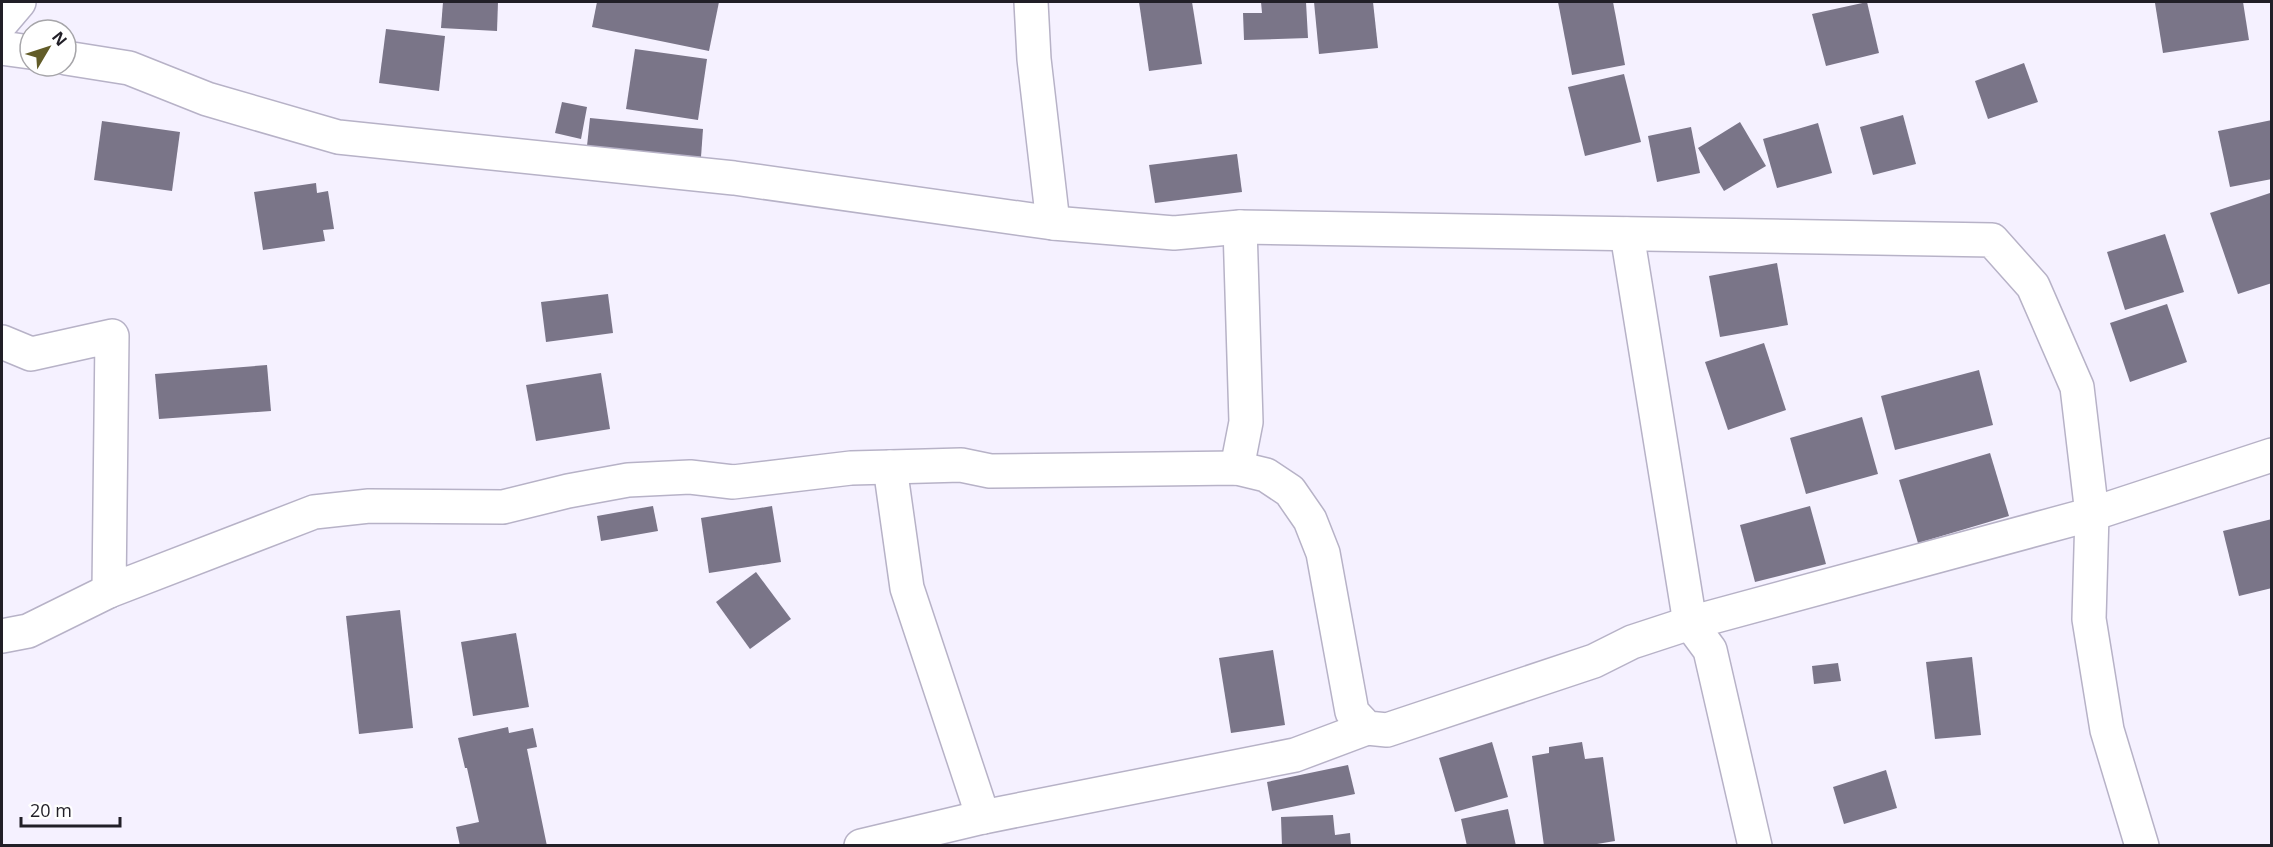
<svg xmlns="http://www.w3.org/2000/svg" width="2273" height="847" font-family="'Open Sans',sans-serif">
<rect width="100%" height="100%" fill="#f5f1ff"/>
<g fill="#7a7588">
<path d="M443,2H498L497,31L441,28Z"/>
<path d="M597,2H719L709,51L592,27Z"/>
<path d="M1139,2H1192L1202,64L1149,71Z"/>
<path d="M1261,2H1306L1308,38L1244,40L1243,13H1262Z"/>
<path d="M1314,2H1373L1378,48L1319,54Z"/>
<path d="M1558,2H1613L1625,65L1572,75Z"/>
<path d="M1867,2L1879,53L1826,66L1812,14Z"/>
<path d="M2167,2H2243L2249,40L2163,53L2155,3Z"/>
<path d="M386,29L445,36L439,91L379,83Z"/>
<path d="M635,49L707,59L698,120L626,109Z"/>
<path d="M2024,63L2038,102L1988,119L1975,81Z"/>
<path d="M1624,74L1641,142L1585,156L1568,87Z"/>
<path d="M562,102L587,107L581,139L555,133Z"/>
<path d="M1903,115L1916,164L1873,175L1860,127Z"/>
<path d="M590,118L703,129L701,157L587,146Z"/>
<path d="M2272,120V179L2230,187L2218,131Z"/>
<path d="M102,121L180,132L172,191L94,180Z"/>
<path d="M1740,122L1766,166L1724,191L1698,148Z"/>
<path d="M1818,123L1832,173L1777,188L1763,139Z"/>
<path d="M1691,127L1700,173L1657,182L1648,136Z"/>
<path d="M1237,154L1242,192L1155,203L1149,165Z"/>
<path d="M316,183L317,193L328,191L334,229L323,230L325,241L263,250L254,192Z"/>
<path d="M2270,193L2272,283L2238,294L2210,213Z"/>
<path d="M2165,234L2184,292L2125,310L2107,252Z"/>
<path d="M1777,263L1788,325L1720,337L1709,276Z"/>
<path d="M608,294L613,333L546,342L541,302Z"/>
<path d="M2167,304L2187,362L2130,382L2110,323Z"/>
<path d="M1764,343L1786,410L1728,430L1705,362Z"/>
<path d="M267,365L271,411L159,419L155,374Z"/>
<path d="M1979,370L1993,425L1895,450L1881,396Z"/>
<path d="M601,373L610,429L536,441L526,385Z"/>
<path d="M1862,417L1878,474L1806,494L1790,438Z"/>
<path d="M1990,453L2009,516L1918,543L1899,480Z"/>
<path d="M653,506L658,531L601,541L597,516Z"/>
<path d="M772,506L781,562L709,573L701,518Z"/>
<path d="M1810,506L1826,564L1755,582L1740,525Z"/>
<path d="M2272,519V588L2239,596L2223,531Z"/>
<path d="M756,572L791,619L750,649L716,602Z"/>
<path d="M400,610L413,728L359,734L346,616Z"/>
<path d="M516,633L529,707L473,716L461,642Z"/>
<path d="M1273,650L1285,725L1231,733L1219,658Z"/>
<path d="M1972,657L1981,735L1935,739L1926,662Z"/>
<path d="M1838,663L1841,681L1814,684L1812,666Z"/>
<path d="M508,727L509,733L533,728L537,747L527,749L547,846H460L456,827L479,822L467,768H465L458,738Z"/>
<path d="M1492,742L1508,797L1455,812L1439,758Z"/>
<path d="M1582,742L1585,759L1603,757L1615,841L1585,846H1544L1532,756L1549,753V747Z"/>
<path d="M1348,765L1355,794L1272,811L1267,782Z"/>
<path d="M1886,770L1897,808L1844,824L1833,787Z"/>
<path d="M1508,809L1516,846H1467L1461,819Z"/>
<path d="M1333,815L1335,835L1350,833L1351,846H1282L1281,817Z"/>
</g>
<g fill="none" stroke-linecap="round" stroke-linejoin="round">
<g stroke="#b7b2c7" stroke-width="36">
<g id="street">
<path d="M1031,2L1034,59L1053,223"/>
<path d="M2,22L19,2"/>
<path d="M2,48L30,52"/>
<path d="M66,58L129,68L207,99L338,137L734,178L1053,223L1174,233L1240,227L1992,240L2033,286L2077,387L2092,514L2089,619L2107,730L2142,846"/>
<path d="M1627,234L1690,623L1710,650L1755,846"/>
<path d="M2,342L31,354L112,336L109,591L314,512L369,506L503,507L568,491L628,480L690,477L733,482L851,468L890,467L961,465L990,471L1237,468L1266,475L1290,491L1310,520L1323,553L1352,712L1367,728L1387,730L1594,661L1632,642L1690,623L2092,514L2272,455"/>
<path d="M890,467L907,588L983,817"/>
<path d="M1237,468L1246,422L1240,227"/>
<path d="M2,636L28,631L109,591"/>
<path d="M861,846L983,817L1295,755L1367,728"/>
</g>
</g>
<use href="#street" stroke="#fff" stroke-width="33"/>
</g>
<rect width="2273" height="847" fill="none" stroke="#211f27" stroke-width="6"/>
<g transform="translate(48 48) rotate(51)"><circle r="28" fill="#ffffff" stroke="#a6a5a9" stroke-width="1.5"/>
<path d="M0-4.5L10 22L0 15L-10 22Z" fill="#625c28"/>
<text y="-9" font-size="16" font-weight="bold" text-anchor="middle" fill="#211f27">N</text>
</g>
<path d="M21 817v9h99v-9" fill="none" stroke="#211f27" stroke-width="3"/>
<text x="30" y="817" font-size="18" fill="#211f27" stroke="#ffffff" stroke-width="4.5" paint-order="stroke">20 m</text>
</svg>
